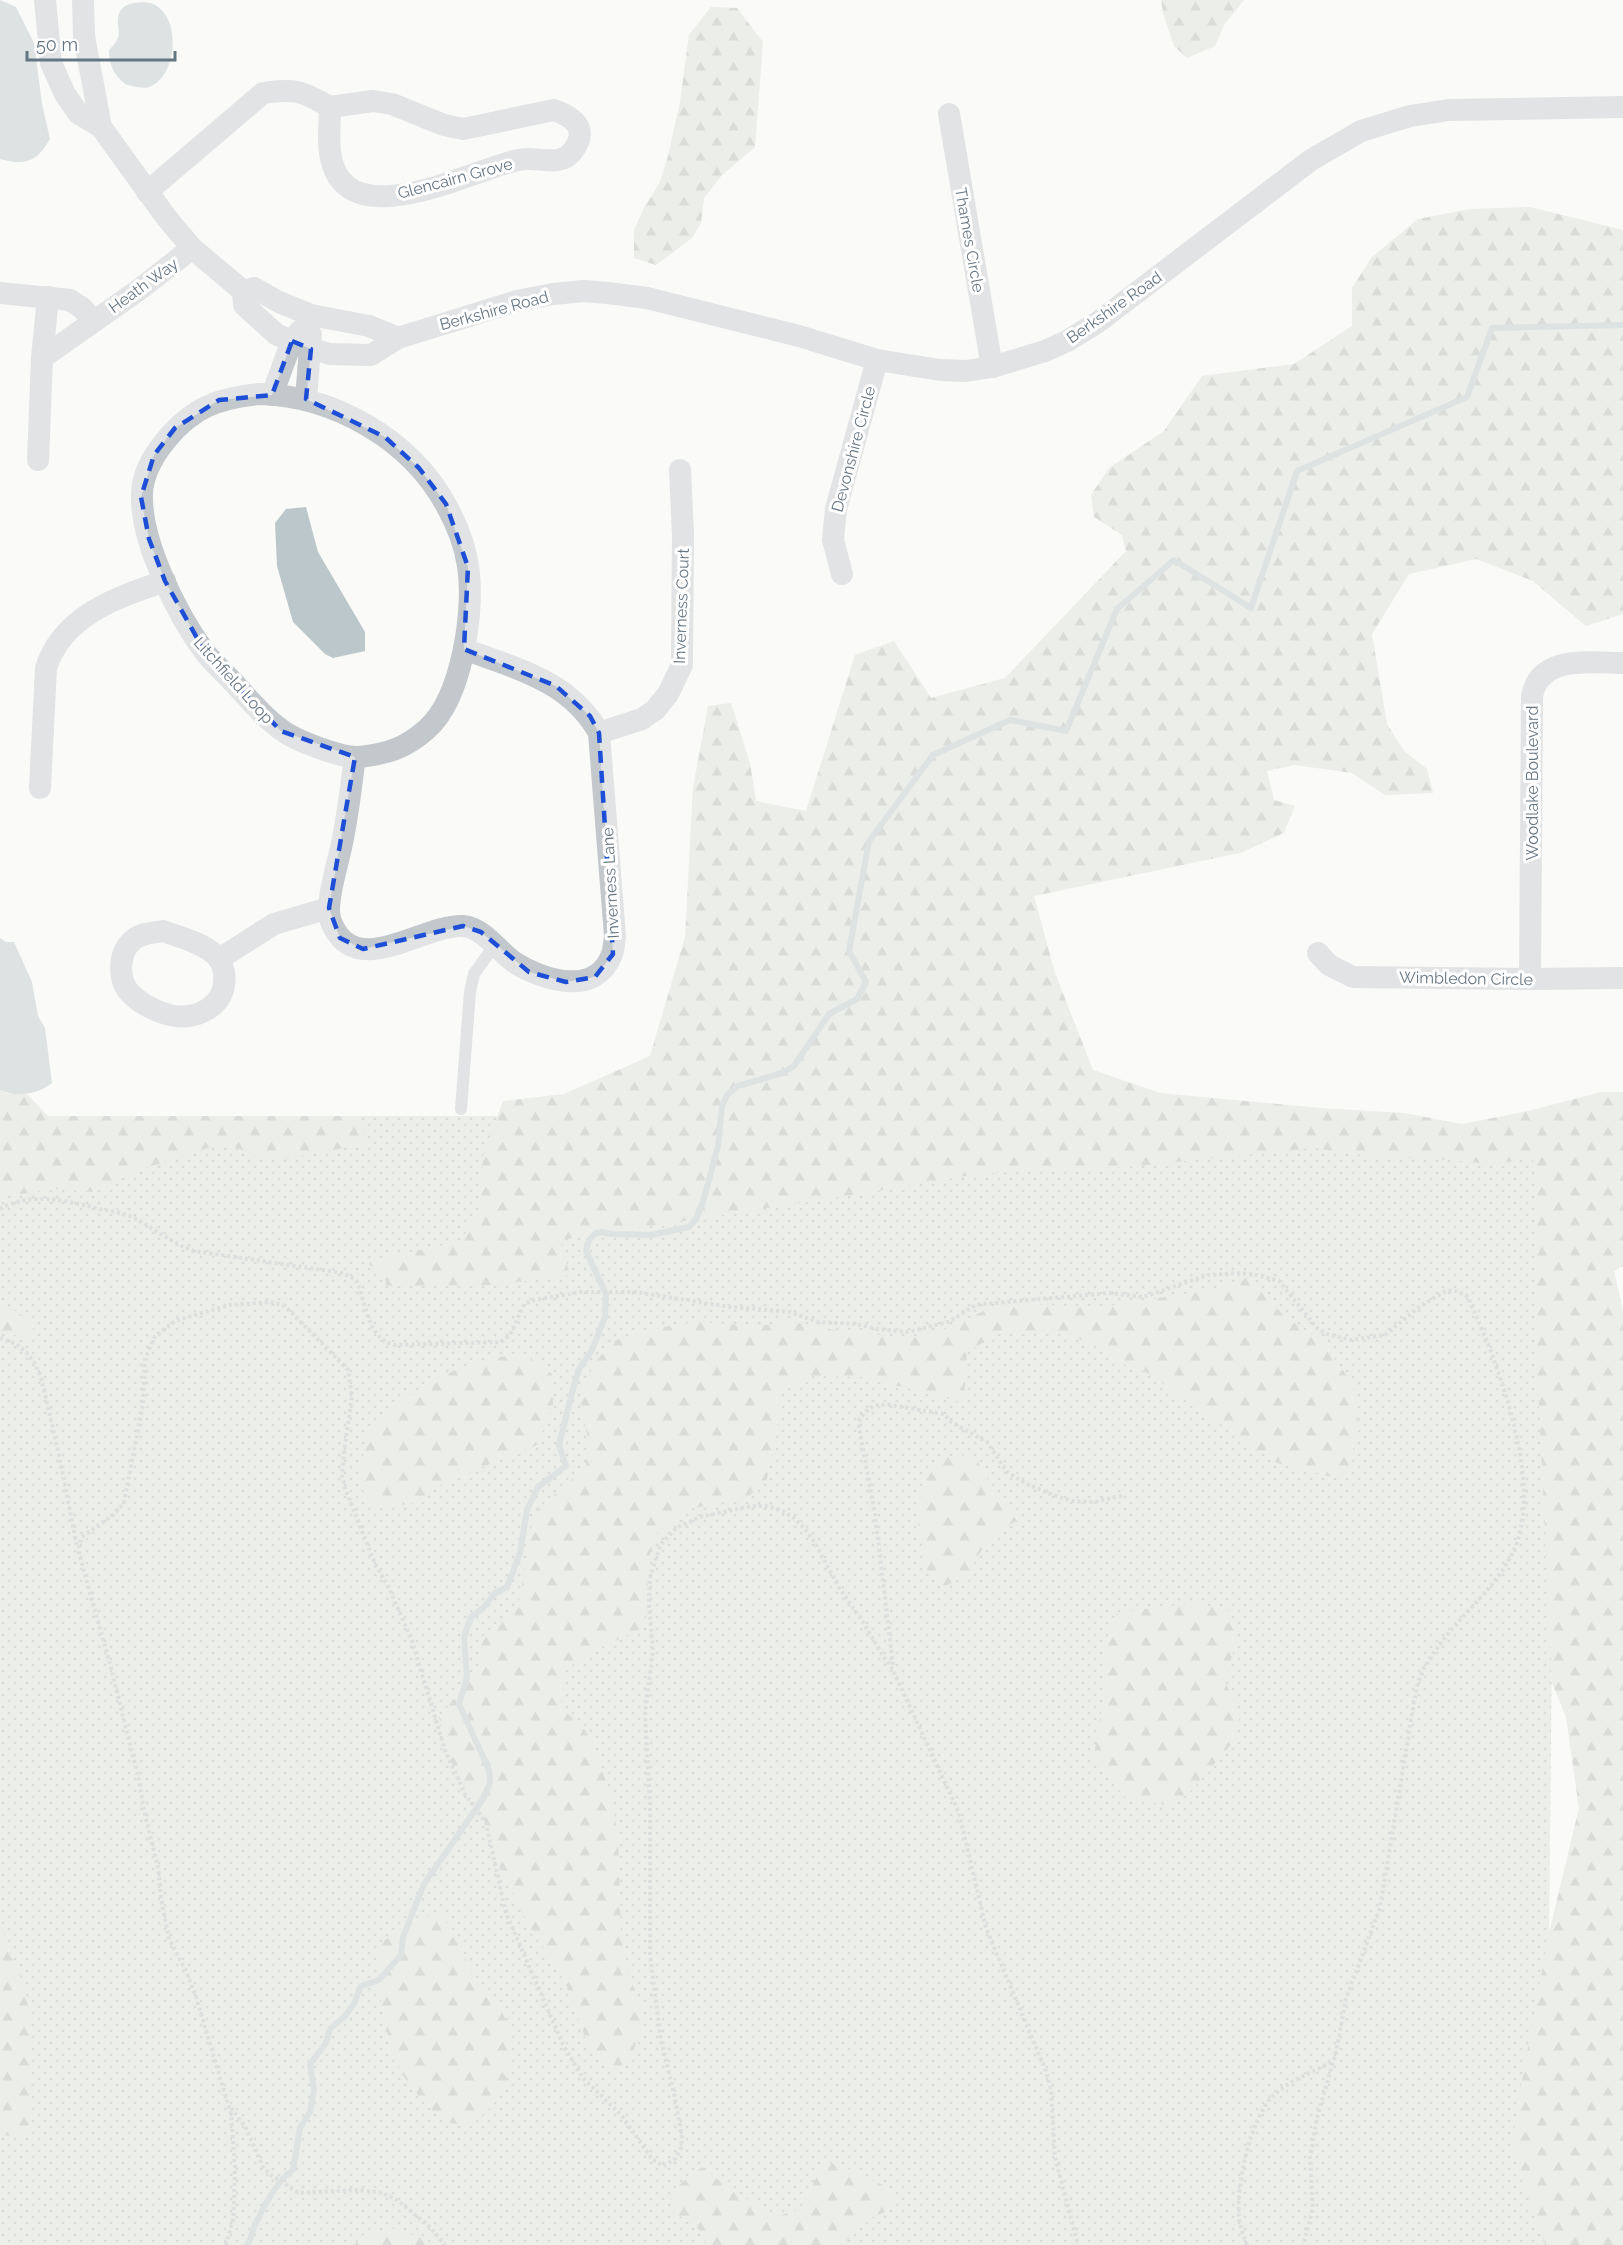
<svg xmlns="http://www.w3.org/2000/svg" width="1623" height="2245" font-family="Raleway,sans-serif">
<defs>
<pattern id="grass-dots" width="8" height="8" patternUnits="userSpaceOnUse" patternTransform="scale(1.5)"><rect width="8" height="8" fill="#dadfd7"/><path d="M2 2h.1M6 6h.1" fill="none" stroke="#b4b9b4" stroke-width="1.8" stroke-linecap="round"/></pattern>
<pattern id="forest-firs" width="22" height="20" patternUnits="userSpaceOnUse" patternTransform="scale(1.5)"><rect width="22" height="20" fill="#dadfd7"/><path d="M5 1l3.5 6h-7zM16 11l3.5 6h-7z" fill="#b4b9b4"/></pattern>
</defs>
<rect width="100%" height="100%" fill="#fafaf8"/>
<path fill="url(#grass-dots)" d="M0,1116H721L1557,1133L1546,2245H0Z"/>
<g fill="url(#forest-firs)">
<path d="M1161,0H1244L1224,25L1215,46L1187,58L1174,46L1163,13Z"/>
<path d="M711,7L737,8L763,42L755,147L722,175L704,198L701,223L692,238L656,265L634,258V230L644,208L660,182L668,156L680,102L689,35Z"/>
<path d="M1530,207L1623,230V614L1586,626L1533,581L1476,559L1409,574L1372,634L1387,724L1404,751L1427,769L1433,793L1385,795L1352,773L1295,765L1267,771L1274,800L1295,806L1284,833L1240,853L1034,896L1055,973L1093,1070L1160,1093L1320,1108L1404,1113L1462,1124L1528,1111L1601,1092H1623V1266L1614,1271L1623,1311V2245H1545L1512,2146L1520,2090L1549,1933L1579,1808L1566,1717L1552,1683L1536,1340V1198L1533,1158L1493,1164L1437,1159L1375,1157L1314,1148L1127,1167L977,1174L871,1192L560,1240L570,1275L494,1285L386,1286L385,1273L364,1262L461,1241L479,1210L483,1156L503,1101L564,1094L650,1056L685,937L693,788L708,706L731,703L750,763L756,801L806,811L855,655L894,641L931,698L1005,678L1126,551L1122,535L1094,517L1091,495L1109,468L1164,431L1202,376L1294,364L1352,326V288L1372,257L1418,219L1470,209Z"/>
<path d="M0,1090L8,1094L26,1093L48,1116H354L366,1134V1144L289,1158L262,1159L235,1147L208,1148L143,1169L93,1192L55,1189L0,1197Z"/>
<path d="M1248,1278L1282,1314L1323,1343L1353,1384L1359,1428L1344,1480L1277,1463L1179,1396L1150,1374L1123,1364L1098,1346L1050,1329L998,1334L967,1352L964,1403L863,1377L807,1376L779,1395L778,1423L767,1479L748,1497L690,1509L658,1532L646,1565L649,1605L640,1629L592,1652L564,1670L561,1707L585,1730L592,1742L611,1795L618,1837L621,1933L629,1976L643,2010L639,2036L629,2062L612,2069L591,2053L565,1982L530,1927L492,1853L484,1820L446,1753L439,1717L481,1667L482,1637L518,1608L534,1512L565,1486L586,1465L587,1434L579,1399L594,1364L613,1341L658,1328L696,1322L761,1326L789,1321L844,1332L914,1338L951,1327L1002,1302L1094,1308L1210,1290Z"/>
<path d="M0,1302L34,1322L31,1337L0,1333Z"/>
<path d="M523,1353L552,1374L553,1405L537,1445L470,1472L433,1489L414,1503L377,1509L359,1485L366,1437L395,1404L443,1375L483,1360Z"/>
<path d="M957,1453L978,1462L996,1495L1022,1518C1012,1524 997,1530 990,1538C970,1563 979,1574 942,1587L927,1570L918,1522L921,1489L935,1464Z"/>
<path d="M1194,1603L1230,1611L1237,1638L1225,1682L1240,1714L1235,1740L1187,1795L1165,1805L1126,1798L1093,1761L1106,1682L1103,1647L1118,1612Z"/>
<path d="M0,1908L5,1942L25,1987L31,2028L29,2134L0,2136Z"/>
<path d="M439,1911C456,1932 463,1956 476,1979C485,1995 501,2006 508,2024C511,2030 510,2039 510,2046C512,2082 498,2107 468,2126L445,2122L425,2104L401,2073L391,2047L382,2010L376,1960L379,1943Z"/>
<path d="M824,2161L854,2171L895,2191L890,2210L868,2219L843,2245H706L701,2231L672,2210L671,2191L702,2167L732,2191L779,2216L802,2208Z"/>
<path d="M391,2228L421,2238L429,2245H354L363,2235Z"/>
</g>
<g fill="#bbc7cb">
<path d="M0,0L16,7L34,43L42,104L50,139C37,162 25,166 0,159Z"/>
<path d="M144,2C182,4 181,76 149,87C142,89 132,86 125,84C114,75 109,65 109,50C112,47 116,43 118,38C120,33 118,29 118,24C117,5 129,3 144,2Z"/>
<path d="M306,507L318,552L365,632V651L333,658L325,654L293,622L277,566L275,523L286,509Z"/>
<path d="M0,938L6,942H14L32,982L38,1016L45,1028L52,1083C38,1094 16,1098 0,1090Z"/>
</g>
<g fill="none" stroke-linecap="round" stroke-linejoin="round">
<path stroke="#bbc7cb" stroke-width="6" d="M247,2245C251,2239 252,2234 254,2227C262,2210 277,2179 293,2170L300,2128L310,2112L314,2090L310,2064L326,2043L330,2029L345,2016L354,2004L361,1986L379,1980L401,1955L403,1937L424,1884L483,1799L490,1783L489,1770L459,1704L467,1677L464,1637L471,1617L483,1608L495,1593L507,1587L520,1553L527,1510L538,1487L566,1466L559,1445L574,1385L579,1369L592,1350L605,1317L606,1294L586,1251L589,1240L596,1233L602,1232L611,1234L651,1235L689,1227L696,1219L703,1202L718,1146L722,1106L727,1095L738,1086L782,1073L794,1066L829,1014L857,999L866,982L849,951L869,841L933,755L1010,720L1066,731L1117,609L1174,560L1251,608L1297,471L1467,397L1492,328L1623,325"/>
<g stroke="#bbbfc2" stroke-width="4" stroke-dasharray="3 3" stroke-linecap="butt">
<path d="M0,1209C32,1191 67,1201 100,1209C111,1211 123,1213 132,1217C154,1228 171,1243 194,1251L343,1273L356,1280C367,1302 366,1338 394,1345L501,1342L510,1335L524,1304L534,1300L580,1292H636L730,1307L790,1312L818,1322L856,1324L877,1329L908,1332L948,1322L976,1305L983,1304L1110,1293L1143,1297L1208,1275L1240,1273L1257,1275L1279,1281L1317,1328L1327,1334L1351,1340L1385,1335L1419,1307L1444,1292L1453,1290L1466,1295C1473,1306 1477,1319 1483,1332C1502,1377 1522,1441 1524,1490C1525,1513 1521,1540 1509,1560C1485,1601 1441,1631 1421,1675C1417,1683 1416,1693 1414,1702L1380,1908L1346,1999L1336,2052L1317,2118L1310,2158L1313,2209L1303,2245"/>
<path d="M0,1338L16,1344L26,1352L34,1362L41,1377L59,1455L77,1547"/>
<path d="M893,1665L875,1514L859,1427L860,1419L864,1413L875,1405H890L944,1414L951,1422L987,1442L1007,1472L1027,1484L1053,1495L1072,1501L1094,1502L1125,1495"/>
<path d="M231,2108L245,2126L263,2167L271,2175L299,2193L357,2190L379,2192L394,2198L406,2207L431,2228L445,2245"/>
<path d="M226,2245L233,2220L234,2201L235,2169L231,2114L196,1997L186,1971L169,1939L161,1899L158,1867L145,1815L138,1776L111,1668L79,1553V1545L82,1537L113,1515L124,1503L143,1403L145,1359L155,1336L177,1320L230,1305L270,1302L282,1305L290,1311L348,1370L352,1396L344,1453L342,1475L345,1488L376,1566L389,1588L412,1641L446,1753L465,1794L486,1823L506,1913L564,2047L583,2078L622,2116L652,2159L663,2166L674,2160L681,2148L682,2137L675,2098L661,2040L650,1954V1804L645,1713L653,1650L649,1605L650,1577L661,1544L676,1528L700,1517L751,1506H765L780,1510L793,1517L804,1528L815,1543L838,1586L863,1622L883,1656L891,1666L959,1813L986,1928L1046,2071L1051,2091L1055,2157L1078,2245"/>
<path d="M1247,2245C1244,2236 1240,2228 1239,2218C1236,2187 1250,2118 1273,2096C1289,2080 1314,2072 1333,2061"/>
</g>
<path stroke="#c3c8cc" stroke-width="12" d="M461,1109L470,992L474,974L494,946"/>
<g stroke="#c3c8cc" stroke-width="22">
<path d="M45,0L51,63L65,94L78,113L101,127L166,217L192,248L243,291L244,305L276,334L301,346L330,354L371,355L398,338L517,301L553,294L584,291L608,293L647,298L799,336L877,360L940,370L966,371L992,367L1045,351L1067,341L1098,322L1311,160L1361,131L1410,116L1449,110L1623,107"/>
<path d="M83,0L84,36L101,127"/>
<path d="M949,114L992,367"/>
<path d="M147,192L263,93C295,88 302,91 330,107C330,124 327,145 332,162C350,232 464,175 507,163C513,161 522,159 529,159C542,159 562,165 572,152C589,130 576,118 554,110L463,129L444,125L392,104L373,101L330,107"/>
<path d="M243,291L254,288L279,302L311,315L369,326L398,338"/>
<path d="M0,293L70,300L82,308L94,321"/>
<path d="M42,358L140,289L192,248"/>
<path d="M260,394C334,396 410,439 446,505C456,523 465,545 468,566C475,610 462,698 427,729C406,748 387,754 359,757C347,758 334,753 322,749C308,744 291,738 279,728C261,715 248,698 233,682C224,672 212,662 204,651C177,614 142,544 142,498C141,475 153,456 166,440C193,407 219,398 260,394Z"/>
<path d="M272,395L292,341L300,331"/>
<path d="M306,399L311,335"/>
<path d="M38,460L42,358L48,297"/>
<path d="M842,574L833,540L836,509L877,360"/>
<path d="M599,733L642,719L655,710L668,694L682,665L683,534L680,470"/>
<path d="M355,757C351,786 348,815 342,843C338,864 329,889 329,910C329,916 331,923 334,928C360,978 424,924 463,926C484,928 498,951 514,962C543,981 597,997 612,954C614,949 614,942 615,936L599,733C570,681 517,669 464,649"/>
<path d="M40,788L46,668C63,615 118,597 165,581"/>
<path d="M163,931C179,937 200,942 213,953C220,958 222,964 224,972C227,995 215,1009 194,1015C174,1021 145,1008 131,994C117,980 118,953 133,940C141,933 152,933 163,931Z"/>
<path d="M1318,953L1329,965L1353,977L1530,979L1623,978"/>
<path d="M219,959L274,924L329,908"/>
<path d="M1530,979L1532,696C1540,654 1591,663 1623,663"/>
</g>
</g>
<path d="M0 0H1623V2245H0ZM292,341L311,349L306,399L385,437L419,468L446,504L468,567L464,649L556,686L590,716L599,733L613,954L595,977L566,982L529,972L481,932L463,926L363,949L340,938L329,908L355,757L281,731L206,654L165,581L149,539L141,497L154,455L175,428L219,400L272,395Z" fill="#fafaf8" fill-opacity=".55" fill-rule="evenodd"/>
<path fill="none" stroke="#1d4ed8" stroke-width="4.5" stroke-dasharray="12 8" stroke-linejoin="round" d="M292,341L311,349L306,399L385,437L419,468L446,504L468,567L464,649L556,686L590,716L599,733L613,954L595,977L566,982L529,972L481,932L463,926L363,949L340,938L329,908L355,757L281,731L206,654L165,581L149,539L141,497L154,455L175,428L219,400L272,395Z"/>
<g text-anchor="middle" stroke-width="6" stroke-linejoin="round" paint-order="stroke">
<g font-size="16" fill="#657683" stroke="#fff">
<text transform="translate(455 178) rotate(-15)" y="6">Glencairn Grove</text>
<text transform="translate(970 240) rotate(80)" y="6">Thames Circle</text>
<text transform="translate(143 285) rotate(-36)" y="6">Heath Way</text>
<text transform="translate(1114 307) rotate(-35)" y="6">Berkshire Road</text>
<text transform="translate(494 310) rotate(-15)" y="6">Berkshire Road</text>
<text transform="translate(853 449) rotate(-75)" y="6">Devonshire Circle</text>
<text transform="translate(681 606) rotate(-88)" y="6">Inverness Court</text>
<text transform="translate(234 680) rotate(48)" y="6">Litchfield Loop</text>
<text transform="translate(1532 783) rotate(-90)" y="6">Woodlake Boulevard</text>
<text transform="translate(610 883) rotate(-93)" y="6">Inverness Lane</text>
<text transform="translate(1466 978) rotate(1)" y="6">Wimbledon Circle</text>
</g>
</g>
<path d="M27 51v9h148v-9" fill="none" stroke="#657683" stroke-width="3"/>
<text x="36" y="51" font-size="18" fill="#657683" stroke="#ffffff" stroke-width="4.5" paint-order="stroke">50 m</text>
</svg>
